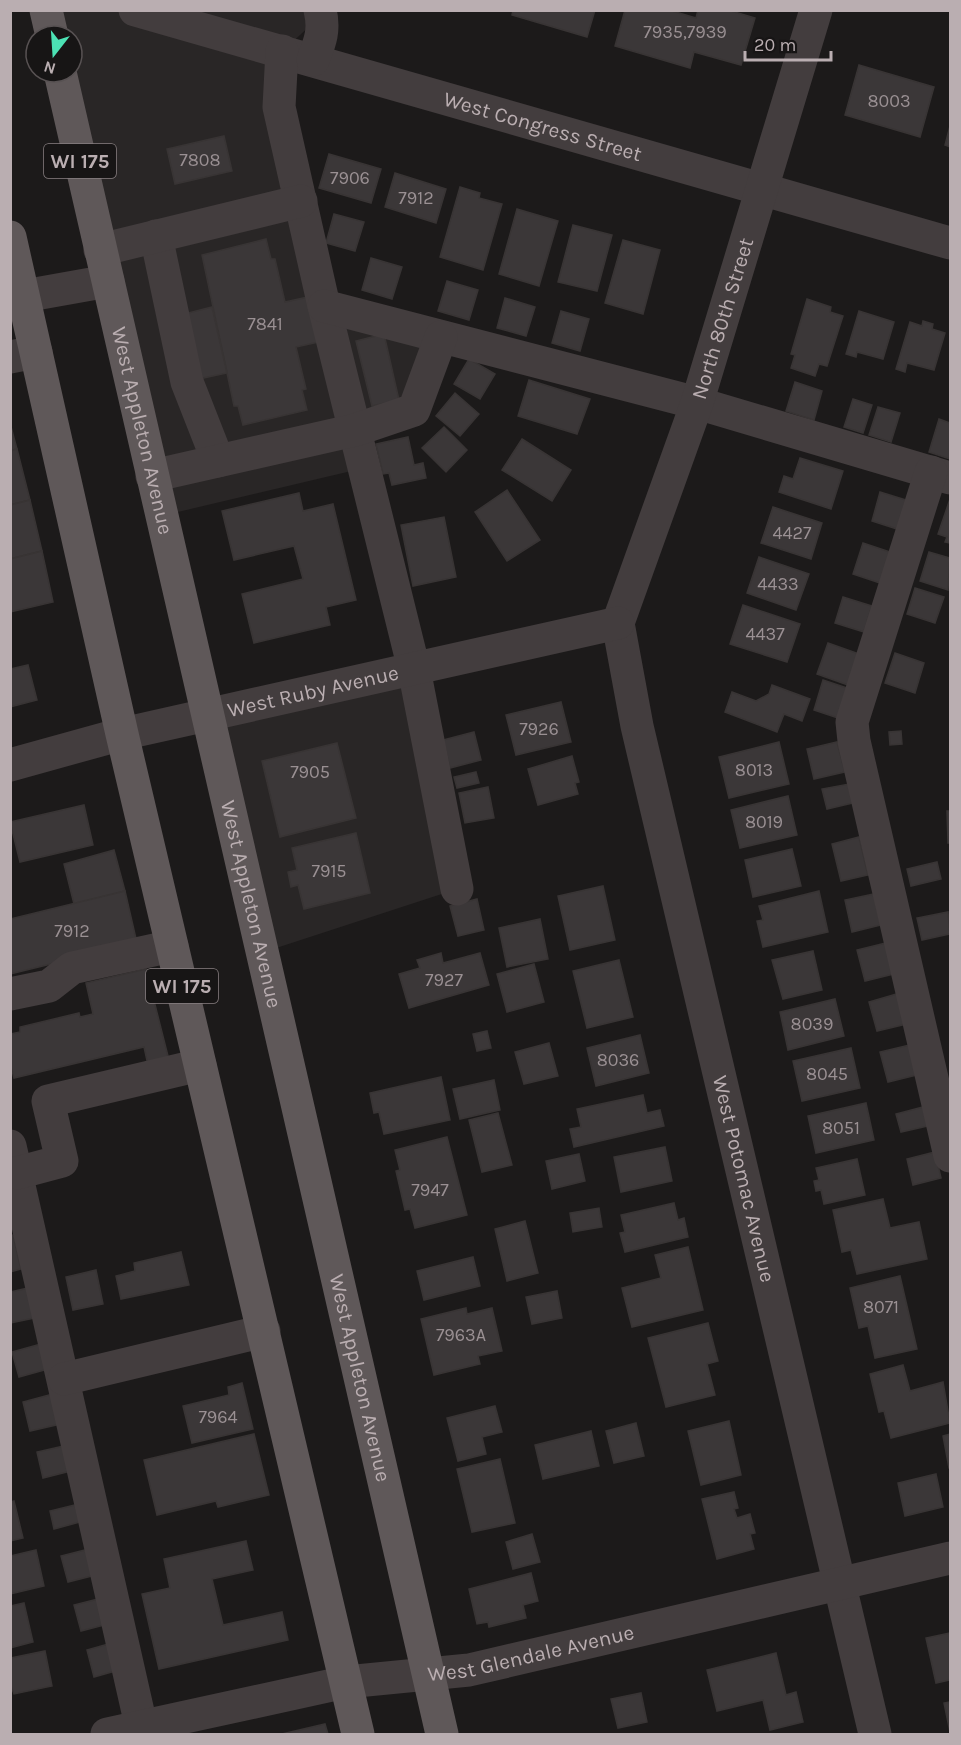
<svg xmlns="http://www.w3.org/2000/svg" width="961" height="1745" font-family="Karla,sans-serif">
<rect width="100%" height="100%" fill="#1c1a1a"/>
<g fill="#292626">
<path d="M46,11H317L318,18L282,52L324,306L441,337L414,410L355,430L364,468L161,516L72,72V36H52Z"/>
<path d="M414,669L457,889L264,952L206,715Z"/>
</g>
<g fill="#3b3738" stroke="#383434" stroke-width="1.5">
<path d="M513,10H595L587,37L512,15Z"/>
<path d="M625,10H669L696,18L698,10H728L755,18L741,65L694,52L690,68L615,46Z"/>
<path d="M859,65L934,87L920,137L845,115Z"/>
<path d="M950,126V147L945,145Z"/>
<path d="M224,136L232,171L175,184L167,149Z"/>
<path d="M329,154L381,169L371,203L319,188Z"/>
<path d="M395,173L446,189L436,223L385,207Z"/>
<path d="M460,187L480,193L479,198L502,204L483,270L440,257Z"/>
<path d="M517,209L558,221L539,286L499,274Z"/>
<path d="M334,214L364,222L355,251L326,243Z"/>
<path d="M573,225L612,235L597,291L558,282Z"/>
<path d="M266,239L271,259H275L285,302L308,297L319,342L296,347L306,389L302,390L307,410L243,425L238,406H234L202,255Z"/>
<path d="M623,240L660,250L643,314L605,303Z"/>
<path d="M371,258L402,267L392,299L362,290Z"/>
<path d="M447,281L478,290L469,320L438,311Z"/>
<path d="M505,298L535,307L526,336L497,328Z"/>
<path d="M807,299L831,307L830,312L843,316L827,366L819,364L815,376L791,368L795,355L791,354Z"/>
<path d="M212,307L227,373L194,380L188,313Z"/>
<path d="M561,311L589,319L580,351L552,343Z"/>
<path d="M859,311L894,322L883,359L857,352L856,357L846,354Z"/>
<path d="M923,321L933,324L932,329L945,333L934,370L907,363L905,372L896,369L910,322L922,326Z"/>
<path d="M384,334L399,400L372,406L356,341Z"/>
<path d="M469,359L495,374L480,399L454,384Z"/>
<path d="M529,380L590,399L577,434L518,416Z"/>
<path d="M795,382L822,391L814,420L786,411Z"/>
<path d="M455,393L479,414L460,436L436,416Z"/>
<path d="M853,399L872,405L863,433L844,427Z"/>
<path d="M878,407L900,413L891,442L869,435Z"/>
<path d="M939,419L950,423V459L929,452Z"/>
<path d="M10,423L17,449L10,451Z"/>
<path d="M444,427L467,450L446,472L422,448Z"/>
<path d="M408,437L414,465L423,463L426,478L392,485L389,473L383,474L376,444Z"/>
<path d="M522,439L571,470L552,501L502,470Z"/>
<path d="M17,449L30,500L10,505V451Z"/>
<path d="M800,458L843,471L831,509L779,492L784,476L793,479Z"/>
<path d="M507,490L540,540L507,561L475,512Z"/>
<path d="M880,492L906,500L897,529L872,521Z"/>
<path d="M299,493L303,511L333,504L356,600L326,607L330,625L254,643L242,594L303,579L294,546L234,560L222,511Z"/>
<path d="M950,499V543L945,542L947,537L938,534Z"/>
<path d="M30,500L42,551L10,559V505Z"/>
<path d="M773,507L822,523L811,559L761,543Z"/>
<path d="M444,517L456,577L413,586L401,525Z"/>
<path d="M863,543L890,552L880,583L853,574Z"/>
<path d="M42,551L53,602L10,612V559Z"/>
<path d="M929,552L950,558L948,590L920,581Z"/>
<path d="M759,557L809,574L796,610L747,593Z"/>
<path d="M915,588L944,597L935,623L907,614Z"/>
<path d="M843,597L872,606L864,632L835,623Z"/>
<path d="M743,605L800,624L787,662L730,644Z"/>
<path d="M828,643L859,654L848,685L817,674Z"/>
<path d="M895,653L924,663L915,693L885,683Z"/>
<path d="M28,665L37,700L10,707V669Z"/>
<path d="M823,680L847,688L838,718L814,710Z"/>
<path d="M772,685L810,699L802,721L784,714L777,732L725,712L732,692L756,701L769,694Z"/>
<path d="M561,702L571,742L516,755L506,715Z"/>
<path d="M901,731L902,744L890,745L889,732Z"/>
<path d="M474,732L481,760L450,768L443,740Z"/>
<path d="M779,742L789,784L729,798L719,757Z"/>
<path d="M837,742L845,772L814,779L807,749Z"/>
<path d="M337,743L356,818L280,837L262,761Z"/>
<path d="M572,756L579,782L575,783L578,794L538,805L528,769Z"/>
<path d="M476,772L479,783L457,788L454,777Z"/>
<path d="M849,784L853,803L827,809L822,789Z"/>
<path d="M488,787L494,818L465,823L459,793Z"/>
<path d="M788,796L797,835L740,848L731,810Z"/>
<path d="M84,805L93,845L20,862L10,822Z"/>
<path d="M947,811H950V843H948Z"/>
<path d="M356,833L370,893L304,909L298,885L291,887L288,872L297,870L292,848Z"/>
<path d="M859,837L868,875L841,881L832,844Z"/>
<path d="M792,849L801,886L753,897L745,860Z"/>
<path d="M114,850L125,891L74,904L64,864Z"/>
<path d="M937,862L941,879L911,886L907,869Z"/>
<path d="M603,886L615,940L570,950L558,896Z"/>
<path d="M125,891L137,943L10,974V919Z"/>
<path d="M819,891L828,932L763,947L757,921L763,920L759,906Z"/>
<path d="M874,894L881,925L852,932L845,900Z"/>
<path d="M477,899L484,930L458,936L450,906Z"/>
<path d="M948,912L950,934L922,940L917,918Z"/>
<path d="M540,919L548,959L507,967L499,928Z"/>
<path d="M886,943L894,974L865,981L857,950Z"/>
<path d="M813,951L822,990L783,999L772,960Z"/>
<path d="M441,953L443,963L480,953L489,985L409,1008L399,974L420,968L417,960Z"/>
<path d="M619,960L633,1017L587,1028L573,971Z"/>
<path d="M534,964L544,1002L507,1012L497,974Z"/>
<path d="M146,969L169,1060L148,1065L144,1047L14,1078L10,1064V1034L20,1032V1027L79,1013L80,1017L93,1014L86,983Z"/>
<path d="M900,993L907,1024L877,1031L869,1002Z"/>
<path d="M835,999L844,1036L788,1050L780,1012Z"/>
<path d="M487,1031L491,1048L477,1051L473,1034Z"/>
<path d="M640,1035L649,1073L596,1086L587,1048Z"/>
<path d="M549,1043L558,1076L524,1084L515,1052Z"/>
<path d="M910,1045L917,1075L888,1082L880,1052Z"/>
<path d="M851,1048L860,1088L802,1101L793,1061Z"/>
<path d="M441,1077L450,1120L384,1134L379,1112L374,1113L370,1093Z"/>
<path d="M494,1080L500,1110L460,1119L453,1089Z"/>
<path d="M643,1095L647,1113L660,1110L664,1126L574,1147L570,1129L581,1127L577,1109Z"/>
<path d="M866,1103L874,1140L816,1153L808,1116Z"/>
<path d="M923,1107L928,1126L901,1132L896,1114Z"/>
<path d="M498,1113L512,1165L482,1172L469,1120Z"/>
<path d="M447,1137L467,1215L415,1228L410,1209L405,1210L396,1171L400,1170L395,1150Z"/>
<path d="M665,1147L672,1181L621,1192L614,1157Z"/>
<path d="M935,1152L941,1178L913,1185L907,1159Z"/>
<path d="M579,1154L585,1181L552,1189L546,1161Z"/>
<path d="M857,1159L865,1195L824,1204L821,1190L816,1191L814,1181L819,1180L816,1168Z"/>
<path d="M883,1199L890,1228L919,1222L927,1259L857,1274L851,1250L842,1252L833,1210Z"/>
<path d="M674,1203L678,1220L684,1218L688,1237L625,1252L620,1233L625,1232L621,1215Z"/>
<path d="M599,1208L602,1227L573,1232L570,1213Z"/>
<path d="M525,1221L538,1273L507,1281L495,1229Z"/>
<path d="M13,1235L21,1269L10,1272V1236Z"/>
<path d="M688,1247L703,1310L632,1327L622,1288L661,1278L655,1255Z"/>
<path d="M181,1252L189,1285L121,1299L116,1276L135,1271L134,1263Z"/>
<path d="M473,1257L480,1286L424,1300L417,1271Z"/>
<path d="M96,1270L103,1304L73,1310L66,1277Z"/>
<path d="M900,1276L917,1349L875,1358L868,1326L859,1328L850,1288Z"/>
<path d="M28,1288L35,1318L10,1323V1292Z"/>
<path d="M557,1291L562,1318L532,1324L526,1297Z"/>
<path d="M466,1308L467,1314L492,1308L502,1351L478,1356L480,1364L434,1375L421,1319Z"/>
<path d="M708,1323L718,1361L707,1364L715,1395L666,1407L648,1338Z"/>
<path d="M41,1344L48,1369L19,1377L12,1352Z"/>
<path d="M903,1365L910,1391L943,1382L950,1423L891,1438L884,1411L879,1412L870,1374Z"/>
<path d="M242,1383L253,1429L192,1443L183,1406L229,1395L228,1387Z"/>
<path d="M53,1394L61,1424L30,1431L23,1402Z"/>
<path d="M495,1406L502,1432L482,1437L486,1454L458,1461L447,1418Z"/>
<path d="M729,1421L741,1475L701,1485L688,1431Z"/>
<path d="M636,1423L644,1456L614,1463L606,1431Z"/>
<path d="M591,1431L599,1466L543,1479L535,1445Z"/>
<path d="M254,1434L269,1495L218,1507L216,1501L157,1515L144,1460Z"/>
<path d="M950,1434V1468H949L943,1436Z"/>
<path d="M64,1446L71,1471L43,1478L37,1452Z"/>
<path d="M500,1459L515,1523L472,1532L457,1469Z"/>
<path d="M936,1474L943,1507L905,1516L898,1483Z"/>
<path d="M734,1492L738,1508L734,1509L737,1518L750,1514L755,1533L750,1534L754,1549L717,1559L702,1499Z"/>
<path d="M14,1501L23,1538L10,1541V1502Z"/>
<path d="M75,1505L80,1522L54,1529L50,1511Z"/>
<path d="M532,1534L540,1562L513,1569L506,1542Z"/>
<path d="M246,1541L253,1570L212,1579L223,1625L282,1612L288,1640L159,1669L142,1594L170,1588L164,1559Z"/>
<path d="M89,1549L96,1575L68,1582L61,1556Z"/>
<path d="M36,1550L44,1586L10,1594V1556Z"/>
<path d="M531,1573L538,1601L523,1605L526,1618L489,1627L488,1622L477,1624L469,1589Z"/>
<path d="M102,1598L108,1624L81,1631L74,1605Z"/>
<path d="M24,1603L33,1642L10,1648V1606Z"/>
<path d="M950,1633V1680L936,1683L926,1638Z"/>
<path d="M112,1643L119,1670L94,1677L87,1650Z"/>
<path d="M45,1651L52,1686L14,1694L10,1684V1658Z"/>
<path d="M776,1653L786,1695L796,1692L803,1722L770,1730L763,1700L717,1711L707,1670Z"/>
<path d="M641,1693L647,1722L618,1728L611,1699Z"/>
<path d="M950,1702V1732L944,1703Z"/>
<path d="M325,1724L328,1734H282Z"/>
</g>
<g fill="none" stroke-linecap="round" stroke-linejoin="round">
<g stroke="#433d3e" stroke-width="33">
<path id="s1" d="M135,10L950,243"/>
<path d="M282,51L279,107L324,306L414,669L457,889"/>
<path d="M313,60C320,42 325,30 320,10"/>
<path d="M156,236L187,382L218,461"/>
<path d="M100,250L301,201"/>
<path d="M24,296L108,281"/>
<path d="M324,306L697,403L950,478"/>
<path d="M10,357L36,352"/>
<path d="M931,472L852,722L854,741L950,1156"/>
<path d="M152,476L355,430L414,410L441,337"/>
<path id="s2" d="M618,623L637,726L875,1734"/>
<path id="s3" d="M618,623L697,403L816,10"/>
<path id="s4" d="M10,765L122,734L618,623"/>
<path d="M10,994L49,986L72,968L172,946"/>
<path d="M10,1146L143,1734"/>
<path d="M17,1173L62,1161L48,1101L200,1065"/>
<path d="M64,1379L264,1331"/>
<path id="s5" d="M107,1734L346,1682L469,1670L950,1558"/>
</g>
<g stroke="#5f5859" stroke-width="33">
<path d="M46,10L52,36"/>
<path id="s6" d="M60,72L442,1734"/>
<path d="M10,237L122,734L358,1734"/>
</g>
</g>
<g text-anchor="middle" stroke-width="5" stroke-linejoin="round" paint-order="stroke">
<g font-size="18" fill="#9a9093">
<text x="685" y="38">7935,7939</text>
<text x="889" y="107">8003</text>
<text x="200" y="166">7808</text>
<text x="350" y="184">7906</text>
<text x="416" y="204">7912</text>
<text x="265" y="330">7841</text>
<text x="792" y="539">4427</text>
<text x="778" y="590">4433</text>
<text x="765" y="640">4437</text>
<text x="539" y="735">7926</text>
<text x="754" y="776">8013</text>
<text x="310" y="778">7905</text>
<text x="764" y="828">8019</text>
<text x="329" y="877">7915</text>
<text x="72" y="937">7912</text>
<text x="444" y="986">7927</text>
<text x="812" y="1030">8039</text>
<text x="618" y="1066">8036</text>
<text x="827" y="1080">8045</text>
<text x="841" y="1134">8051</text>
<text x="430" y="1196">7947</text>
<text x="881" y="1313">8071</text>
<text x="461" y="1341">7963A</text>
<text x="218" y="1423">7964</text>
</g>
<g fill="#171515" stroke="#898082" stroke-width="1.5">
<rect x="44" y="144" width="72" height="34" rx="4.5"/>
<rect x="146" y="969" width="72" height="34" rx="4.5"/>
</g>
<g font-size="20" font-weight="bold" fill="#baaeb1">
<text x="80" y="168">WI 175</text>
<text x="182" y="993">WI 175</text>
</g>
<g font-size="21" fill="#baaeb1" stroke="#171515">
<text dy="7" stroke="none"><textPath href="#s1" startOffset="424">West Congress Street</textPath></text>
<text dy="7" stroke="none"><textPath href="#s3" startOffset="322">North 80th Street</textPath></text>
<text dy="7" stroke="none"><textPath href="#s6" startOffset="368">West Appleton Avenue</textPath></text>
<text dy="7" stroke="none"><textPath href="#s4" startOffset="312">West Ruby Avenue</textPath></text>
<text dy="7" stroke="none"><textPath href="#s6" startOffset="854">West Appleton Avenue</textPath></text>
<text dy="7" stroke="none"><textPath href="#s2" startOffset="570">West Potomac Avenue</textPath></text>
<text dy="7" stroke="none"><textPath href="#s6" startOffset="1340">West Appleton Avenue</textPath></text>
<text dy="7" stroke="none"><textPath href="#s5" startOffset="432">West Glendale Avenue</textPath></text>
</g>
</g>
<rect width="961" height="1745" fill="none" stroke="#baaeb1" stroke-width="24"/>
<g transform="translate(54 54) rotate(197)"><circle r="28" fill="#171515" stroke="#585253" stroke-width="1.5"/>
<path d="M0-4.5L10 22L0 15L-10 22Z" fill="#4ce2b4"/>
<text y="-9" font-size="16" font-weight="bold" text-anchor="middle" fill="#baaeb1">N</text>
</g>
<path d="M745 51v9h86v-9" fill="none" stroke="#baaeb1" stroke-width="3"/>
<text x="754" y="51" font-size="18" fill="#baaeb1" stroke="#171515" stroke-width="4.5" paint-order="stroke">20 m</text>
</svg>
